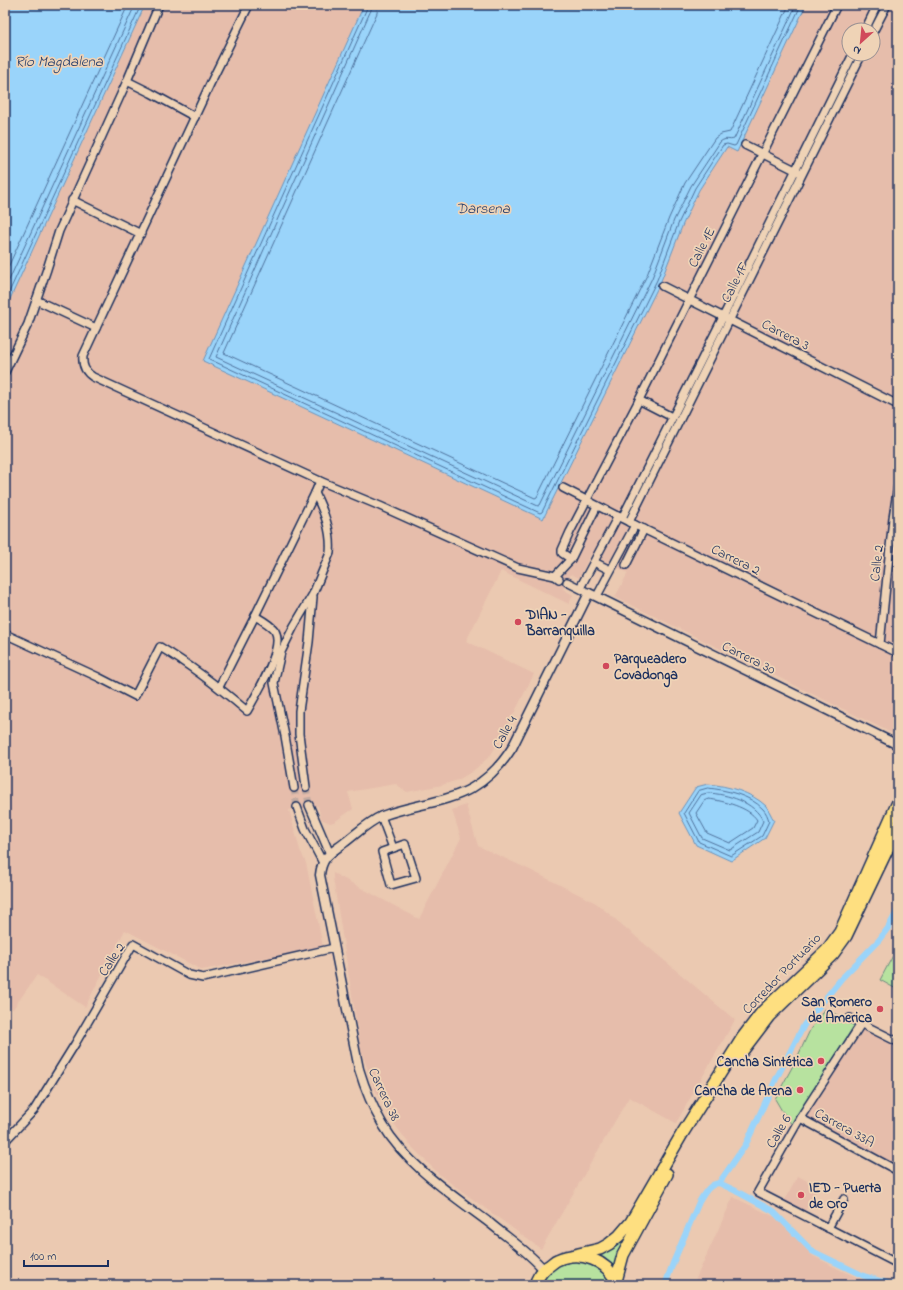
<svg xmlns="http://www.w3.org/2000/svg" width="903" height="1290" font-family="'Indie Flower',sans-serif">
<rect width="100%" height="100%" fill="#ebc9b1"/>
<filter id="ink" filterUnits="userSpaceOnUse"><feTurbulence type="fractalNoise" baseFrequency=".025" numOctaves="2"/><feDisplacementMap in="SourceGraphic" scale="8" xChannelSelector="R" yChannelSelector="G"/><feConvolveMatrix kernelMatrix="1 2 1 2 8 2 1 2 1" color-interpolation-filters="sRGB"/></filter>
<g filter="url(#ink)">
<g fill="#e6bdab" fill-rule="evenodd">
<path d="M145,5H364L203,361L543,519L661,281L683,224L699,190L727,147L737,152L806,5H898V736L615,597L628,573L591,554L579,578L571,574L563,589L573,595L569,604L501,571L466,641L534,674L503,735L490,756L473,771L458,780L442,785L407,792L396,784L348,792L353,809L334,822L330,823L321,819L318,806L289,810L300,850L306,863L323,947L202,970L125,930L85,1007L37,975L13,1009L5,1004V310ZM849,30H873V54H849Z"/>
<path d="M466,805L478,846L528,869L596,903L735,1020L676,1123L629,1097L541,1249L441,1176L410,1145L392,1121L374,1088L361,1050L350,983L333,878V873L419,919L461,838L452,810Z"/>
<path d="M863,1028L898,1047V1168L805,1117Z"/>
<path d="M798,1176L818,1187L804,1213L784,1202Z"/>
<path d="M733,1197L775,1217L813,1256L844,1272L877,1285H693Z"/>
</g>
<g fill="#b7e29f" stroke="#69887e">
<path d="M898,946V990L880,980Z"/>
<path d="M825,1009L855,1024L792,1125L782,1111L775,1099L796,1060L811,1028L820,1018Z"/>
<path d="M633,1229L617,1269L604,1258L595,1254Z"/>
<path d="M574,1260C595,1264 602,1267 613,1285H539C549,1268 557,1265 574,1260Z"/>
</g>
<g fill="#9ad4fa" stroke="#6792bc">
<path d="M5,5H145L5,310Z"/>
<path d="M364,5H806L737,152L727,147L699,190L683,224L661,281L543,519L203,361Z"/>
<path d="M708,784C728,786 751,792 766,806C769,810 771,816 774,820L765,838L731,861L696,845L679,813L696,787Z"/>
</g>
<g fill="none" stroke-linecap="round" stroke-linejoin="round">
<g stroke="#4e719c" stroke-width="1">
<path d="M367,5V8L209,359L540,513L542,512L657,280L679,222L695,188L723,145L727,144L734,146L736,145L801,5"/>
<path d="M372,5L371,10L216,357L538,506L540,505L652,278L674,220L691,186L720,142C726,137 729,141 734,139L796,5"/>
<path d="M378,5L377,13L224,353L535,498L537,497L647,275L669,218L685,183L715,138L721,134L730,132L789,5"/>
<path d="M5,274L128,5"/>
<path d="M5,289L135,5"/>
<path d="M5,301L141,5"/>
<path d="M708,788C726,790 750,795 763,809C766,812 768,817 769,821L762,836L731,856L699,842L684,813L698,791Z"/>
<path d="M708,793C727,794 755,802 763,821L758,832L730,850L702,838L689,813L701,795Z"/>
<path d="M709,799C723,801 749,807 757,820L753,828L730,843L707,833L696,813L704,801Z"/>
</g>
<g stroke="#9ad4fa" stroke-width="6">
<path d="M719,1183L734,1190L773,1211L812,1251L864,1276L894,1285"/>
<path d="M665,1285L673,1263L699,1202C704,1194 709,1184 719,1183L746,1144L776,1079L804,1025L841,979L879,940L888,928L898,910"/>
</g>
<g stroke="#c1aaa0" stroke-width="7" stroke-dasharray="7 3.5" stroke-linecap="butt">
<path d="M306,787L309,805"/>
<path d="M294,788L297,807"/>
</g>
<g stroke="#1b2f5e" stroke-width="10">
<g id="minor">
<path d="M249,5L211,82L83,356C82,366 85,372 93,377L320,481L380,506L518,568L555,576L559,579"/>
<path d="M865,30L877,5"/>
<path d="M873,32L887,5"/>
<path d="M127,81L151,93L195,117"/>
<path d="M745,145L799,172"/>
<path d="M72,200L141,234"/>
<path d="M662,286L898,405"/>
<path d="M36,300L96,328"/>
<path d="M5,372L28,324L47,269L59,231L127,81L159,5"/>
<path d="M639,400L672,417"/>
<path d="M563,488L629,522L898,653"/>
<path d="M622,518L723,317L853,54"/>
<path d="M629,522L862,54"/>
<path d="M571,559L562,553V550L570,532L639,400L837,5"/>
<path d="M594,562L610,570"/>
<path d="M626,565L644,529"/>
<path d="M555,576L571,559L597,506"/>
<path d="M567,582L589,593"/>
<path d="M580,588L618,516"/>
<path d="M597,596L635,525"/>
<path d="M5,634L98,677L135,696L160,647C192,666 220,688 247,711C256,695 285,648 275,631C271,625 262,620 255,616"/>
<path d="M880,644L893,518L898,485"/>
<path d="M219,687L255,616L315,493"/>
<path d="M306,787L299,734V711L309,642L313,597"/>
<path d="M294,788L285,736L274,683L281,652L294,626L313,594L330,553C332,531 324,512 315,493L320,481"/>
<path d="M309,805L330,854"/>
<path d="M297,807L305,829L322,861"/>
<path d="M381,816L393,848"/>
<path d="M405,844L416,878L391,885L382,852Z"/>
<path d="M850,1018L898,1042"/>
<path d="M861,1024L800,1118L758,1192L898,1264"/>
<path d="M800,1118L898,1171"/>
<path d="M5,1141L34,1110L75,1044L133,944L189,975L203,978L334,948"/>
<path d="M828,1228L844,1199"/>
</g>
</g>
<g stroke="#1b2f5e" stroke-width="11">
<path id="tertiary" d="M544,1270C529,1252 509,1239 491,1224C454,1196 407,1166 383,1125C373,1108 365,1089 359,1069L320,875C322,856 331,853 344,843C356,834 368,822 382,816C410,805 446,803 472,788C489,778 502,764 512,748L589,593L898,745"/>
</g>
<g stroke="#1b2f5e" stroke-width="14">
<g id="primary">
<path d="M737,1058L769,1016L833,954L846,936L898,827"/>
<path d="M574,1255L600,1249L609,1244L619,1236L631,1222L682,1134L743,1037L762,1012L827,950L840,932L898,802"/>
<path d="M616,1281L623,1255L667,1174"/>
<path d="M535,1285C537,1278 541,1272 547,1267C551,1265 554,1261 557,1260C580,1249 609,1261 617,1284"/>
</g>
</g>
<use href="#minor" stroke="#efd3b6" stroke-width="7"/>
<use href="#tertiary" stroke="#efd3b6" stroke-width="8"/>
<use href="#primary" stroke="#fedf80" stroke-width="11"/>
</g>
</g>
<g fill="#d1495b" stroke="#efd3b6" stroke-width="1.5">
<circle cx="518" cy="622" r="4"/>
<circle cx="606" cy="666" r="4"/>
<circle cx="880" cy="1009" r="4"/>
<circle cx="821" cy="1061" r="4"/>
<circle cx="800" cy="1090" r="4"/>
<circle cx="801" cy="1195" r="4"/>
</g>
<g text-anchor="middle" stroke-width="3.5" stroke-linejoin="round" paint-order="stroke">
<g font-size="14" fill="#1b2f5e" stroke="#efd3b6">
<text transform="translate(701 247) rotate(-63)" y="5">Calle 1E</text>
<text transform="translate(734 282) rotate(-63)" y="5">Calle 1F</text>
<text transform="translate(786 334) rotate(27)" y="5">Carrera 3</text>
<text transform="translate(736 559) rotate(26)" y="5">Carrera 2</text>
<text transform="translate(876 563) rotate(-84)" y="5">Calle 2</text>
<text transform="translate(749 657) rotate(26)" y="5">Carrera 30</text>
<text transform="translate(504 732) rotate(-61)" y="5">Calle 4</text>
<text transform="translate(111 959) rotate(-57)" y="5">Calle 2</text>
<text transform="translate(781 973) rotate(-46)" y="5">Corredor Portuario</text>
<text transform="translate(385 1094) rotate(65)" y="5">Carrera 38</text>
<text transform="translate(845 1127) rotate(29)" y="5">Carrera 33A</text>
<text transform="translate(778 1131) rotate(-60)" y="5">Calle 6</text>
</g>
<g font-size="14" font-weight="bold" fill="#1b2f5e" stroke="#efd3b6" text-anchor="start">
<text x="526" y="619">DIAN -<tspan x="526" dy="16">Barranquilla</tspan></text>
<text x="614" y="663">Parqueadero<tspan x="614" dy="16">Covadonga</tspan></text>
<text x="872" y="1006" text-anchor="end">San Romero<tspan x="872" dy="16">de America</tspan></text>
<text x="813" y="1066" text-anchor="end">Cancha Sintética</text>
<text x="792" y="1095" text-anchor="end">Cancha de Arena</text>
<text x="809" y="1192">IED - Puerta<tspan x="809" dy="16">de Oro</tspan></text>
</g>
<g font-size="15" font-style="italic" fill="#28406e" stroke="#efd3b6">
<text x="59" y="66">Río Magdalena</text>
<text x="483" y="213">Darsena</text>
</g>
</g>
<rect width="903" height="1290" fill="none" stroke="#efd3b6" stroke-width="20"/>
<rect x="10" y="10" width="883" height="1270" fill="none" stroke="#1b2f5e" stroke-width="1.5" filter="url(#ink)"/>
<g transform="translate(861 42) rotate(207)"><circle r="19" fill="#efd3b6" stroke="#9a9193"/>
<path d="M0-3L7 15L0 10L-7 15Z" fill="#d1495b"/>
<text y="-6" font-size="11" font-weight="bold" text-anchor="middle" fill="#1b2f5e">N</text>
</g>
<path d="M24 1260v6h84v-6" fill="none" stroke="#1b2f5e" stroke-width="2"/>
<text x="30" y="1260" font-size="12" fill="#1b2f5e" stroke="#efd3b6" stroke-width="3" paint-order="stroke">100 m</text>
</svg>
